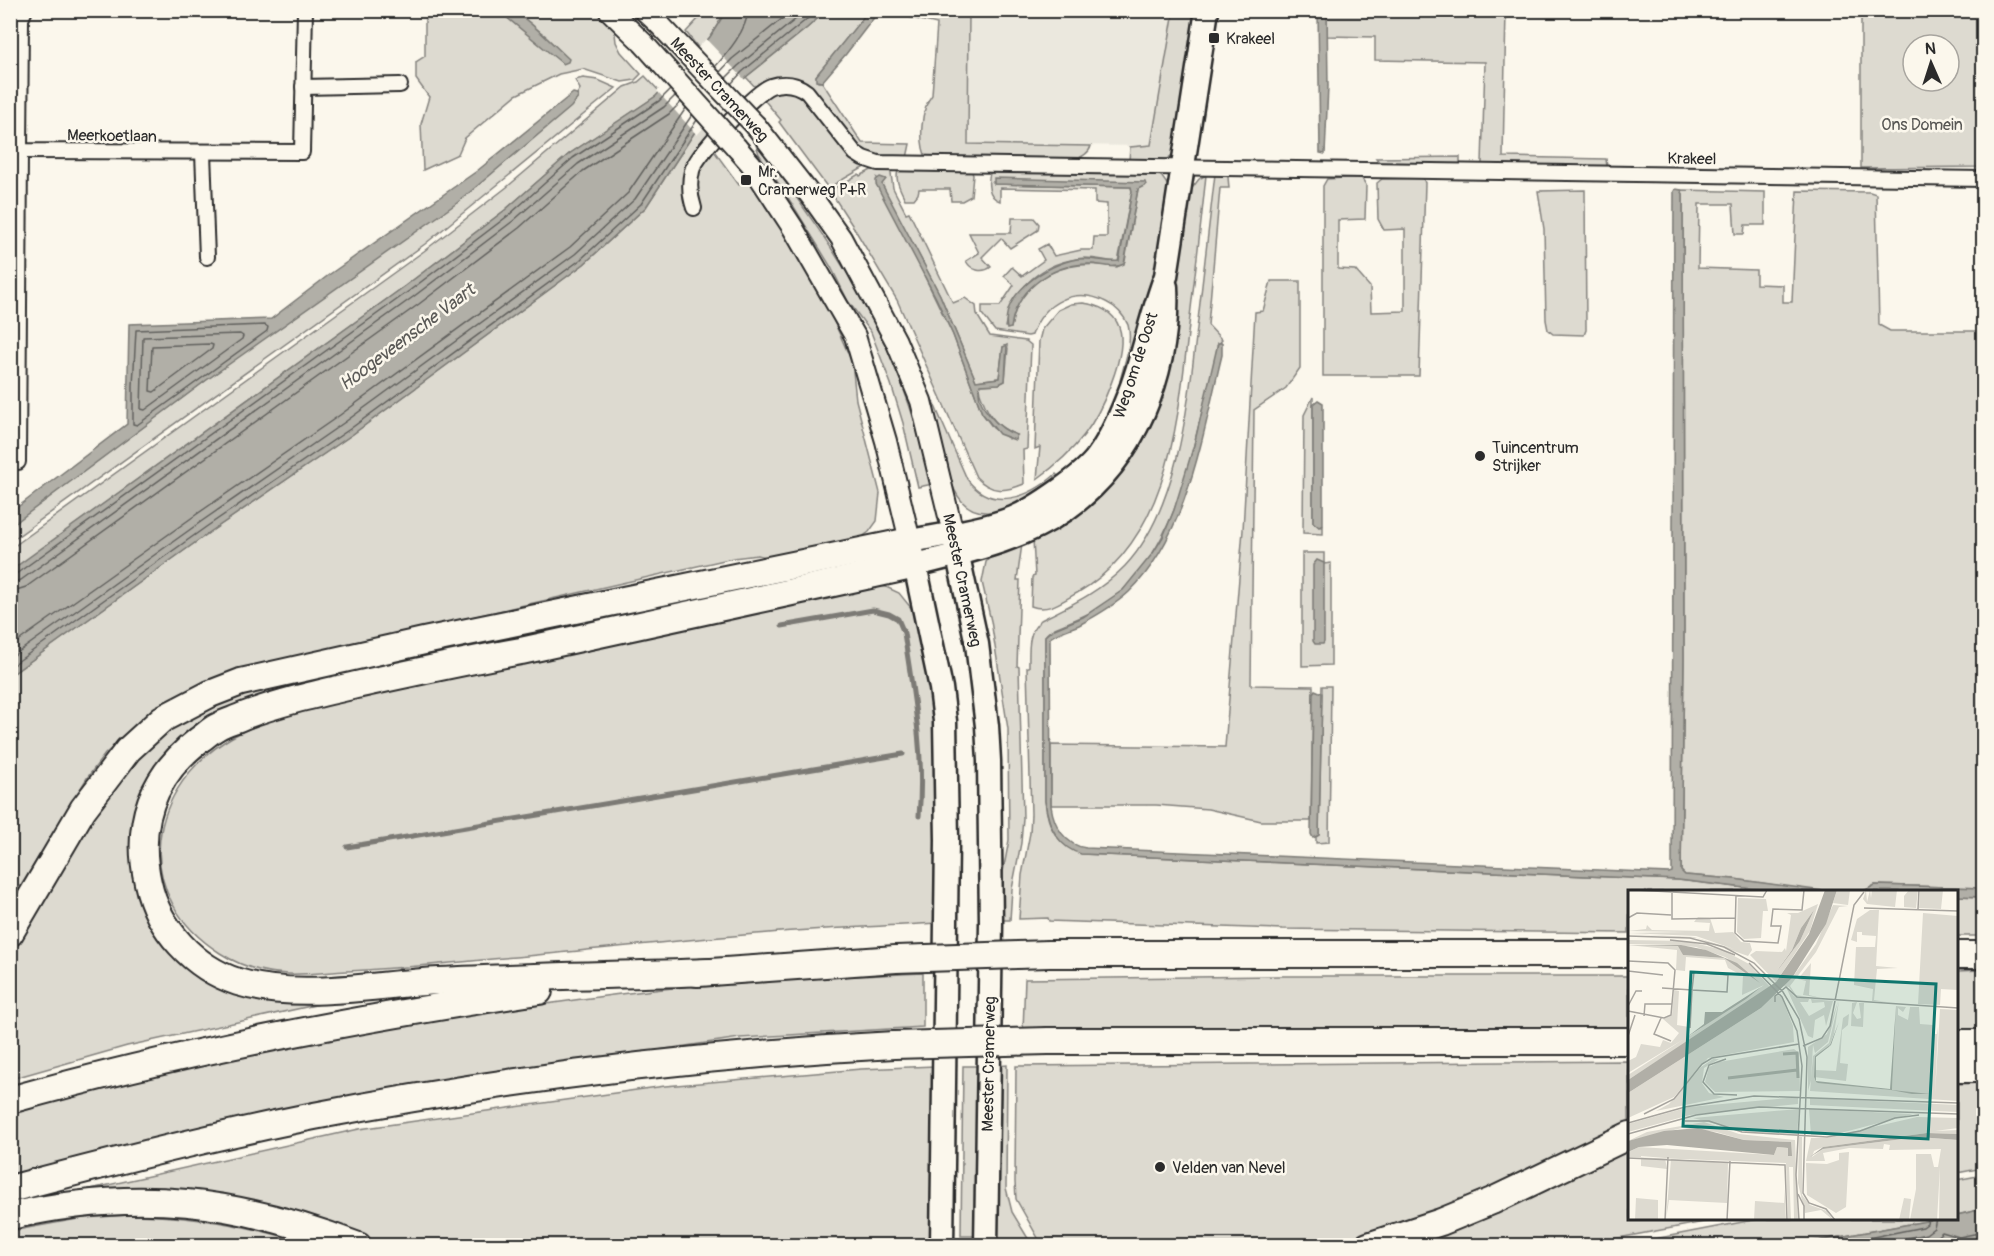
<svg xmlns="http://www.w3.org/2000/svg" width="1994" height="1256" font-family="Pangolin,sans-serif">
<rect width="100%" height="100%" fill="#fbf7ec"/>
<filter id="ink" filterUnits="userSpaceOnUse"><feTurbulence type="fractalNoise" baseFrequency=".0167" numOctaves="2"/><feDisplacementMap in="SourceGraphic" scale="12" xChannelSelector="R" yChannelSelector="G"/><feConvolveMatrix kernelMatrix="1 2 1 2 8 2 1 2 1" color-interpolation-filters="sRGB"/></filter>
<g filter="url(#ink)">
<path fill="#ebe8de" d="M969,11H1174L1151,146L968,144Z"/>
<g fill="#dddad0" stroke="#84827e" stroke-width="1.5" fill-rule="evenodd">
<path d="M879,10L969,11L968,144L1091,146C1089,154 1080,158 1073,160L927,159C918,143 921,108 932,95L937,24Z"/>
<path d="M377,11H499L508,18L546,36L512,11H598L614,25L616,42L621,52L641,74L635,80L622,82L583,69L559,74L516,95L465,138L458,154L423,170L421,124L429,97L416,79V62L425,56V13L377,12Z"/>
<path d="M703,11H726L710,37L700,50L686,32L700,17Z"/>
<path d="M826,11H869L816,76L818,82H822L862,143L910,144L907,158L875,157L863,153L813,92L757,89L746,77L807,28Z"/>
<path d="M1174,11H1196L1175,153L1164,161H1129L1130,147L1151,145Z"/>
<path d="M1327,11H1506L1503,157L1606,159L1607,167L1482,164L1485,62L1375,60V37L1327,36Z"/>
<path d="M1861,11H1983V167L1861,168ZM1913,45H1949V81H1913Z"/>
<path d="M645,76L660,92L656,96L569,154L505,210L405,286L11,571L10,549L424,251L507,187L625,87L638,82Z"/>
<path d="M583,78L598,80L616,88L425,244L11,541L10,526L208,379L578,98L577,94L580,89L575,80Z"/>
<path d="M783,88L799,93L868,165L828,188L779,122L781,120L761,96Z"/>
<path d="M705,120L715,131L690,161L695,193L696,172L712,148L739,185L749,178L779,221L824,299L852,362L856,400L880,493L877,521L869,532L859,539L769,558L758,555L733,558L236,670L175,697L137,726L105,754L87,778L11,902V675L210,532L353,434L584,264L646,207L696,130Z"/>
<path d="M758,144C803,207 851,270 884,341C905,387 920,435 933,484L918,487L903,423L891,384L871,332L848,301L831,267L794,207L759,154L756,145Z"/>
<path d="M1460,157V164L1380,163L1376,158Z"/>
<path d="M877,167H890L893,188L906,213L909,212L953,303L965,298L976,306L977,315L990,336L1026,341L1031,345L1027,449L1023,450L1024,484C1005,492 991,493 976,477L897,300L854,228L830,191L859,174L860,176ZM877,178L883,182L881,184L940,295L976,381L999,378L1003,347L1008,348L1005,381L999,384L980,385C978,390 980,393 982,398C989,417 998,428 1017,435L1009,439L993,428L982,413L953,335Z"/>
<path d="M900,167L971,169L973,175L971,196L962,201H951L950,189H919L918,194L914,199H905C900,189 893,177 900,167Z"/>
<path d="M991,170L1157,173L1162,177L1169,187L1151,291L1125,382L1120,381C1124,363 1133,343 1128,325C1124,315 1115,306 1106,302C1075,286 1043,302 1032,335L1028,336L995,331L982,314V306H1000L1014,285L1004,276L1012,267L1022,276L1044,260L1038,249L1047,244L1054,256L1081,250H1093L1094,237H1107V204L1095,203V190L1000,188V201C987,197 987,181 991,170ZM993,182L1141,187L1138,189L1125,261L1117,267C1068,258 1020,274 1011,328L1005,327C1012,287 1044,261 1085,258C1096,258 1107,261 1118,262L1132,191L1131,187H1128L995,184Z"/>
<path d="M1215,174L1225,175L1228,177L1229,188H1220L1208,325L1222,340L1217,346C1216,367 1208,388 1203,408C1187,472 1173,543 1123,590C1111,600 1095,611 1081,617C1070,623 1052,626 1045,636V801C1048,829 1056,843 1082,854L1678,880L1771,891L1630,892L1629,933L1282,929L1049,921L1048,918L1019,919L1022,875L1030,833L1031,814L1027,667H1029C1029,650 1027,632 1041,620C1071,605 1101,591 1125,566C1180,508 1189,396 1198,320C1204,271 1209,223 1215,174Z"/>
<path d="M1206,175C1201,225 1195,275 1189,325C1178,420 1170,540 1077,593C1062,601 1048,613 1031,606L1032,577L1035,576L1033,539L1022,544L1017,580H1020L1017,666L1019,667L1023,818L1021,843L1012,889L1010,920H999L1000,888L1009,840L1008,729L991,621L982,582L986,562L994,552L1034,533L1166,354L1190,187H1193L1199,179Z"/>
<path d="M1361,177L1366,185L1365,219L1338,220V269L1355,270L1370,287L1371,312L1405,311V229L1384,230L1378,219L1377,183L1382,179L1423,178L1425,183L1419,376H1323V186L1327,179Z"/>
<path d="M1585,190L1586,330L1584,335L1553,334L1548,330L1546,320L1544,229L1538,191Z"/>
<path d="M1681,190L1765,192V225H1745L1744,234H1735L1733,204H1699L1698,268L1756,270V284L1783,285V302H1792L1797,191L1870,192L1876,194L1879,325L1890,331H1983V888L1875,885L1864,891L1823,892L1734,879L1685,875L1681,871L1684,660L1683,194Z"/>
<path d="M1012,218H1034L1039,224L1038,230L1010,248L1001,238L982,257L991,267C982,274 971,270 966,261L979,253L969,233H1011Z"/>
<path d="M1271,281H1300V368L1286,388L1254,410L1251,685L1313,686L1311,821H1261L1208,809L1156,805H1051V745L1225,747L1243,530L1255,312L1263,311Z"/>
<path d="M1083,303C1098,305 1114,312 1119,327C1129,353 1100,414 1084,435C1071,452 1054,467 1037,479L1040,447L1035,449L1039,341L1042,329L1058,310L1071,304Z"/>
<path d="M928,390L967,479C992,513 1030,497 1056,474L1060,478C1028,499 973,540 952,484L925,392Z"/>
<path d="M1313,397V522L1322,527L1323,525V534L1303,533L1304,415Z"/>
<path d="M1302,553H1324V564L1331,563V665L1302,666Z"/>
<path d="M874,585L886,587L899,593L916,614L926,666L935,727L936,923C876,927 816,928 756,934C680,940 603,949 527,956C467,961 407,968 347,971C327,972 306,975 287,974C263,973 240,966 220,953C134,899 143,795 224,742C255,722 292,714 327,705L727,619Z"/>
<path d="M414,661L268,694L223,712L138,805L132,834V864L175,957L202,980L238,994L320,1004L127,1046L11,1079L10,948L123,767L158,737L216,702L259,688L320,674Z"/>
<path d="M1322,686H1331L1329,842L1316,843V837L1319,835Z"/>
<path d="M1957,896L1983,897V936H1957Z"/>
<path d="M1983,970V1029H1957V971Z"/>
<path d="M923,973V1027L740,1038L597,1059L201,1129L11,1175V1113C175,1067 342,1033 511,1009C588,998 665,987 742,982C802,978 863,976 923,973Z"/>
<path d="M1277,976H1629V1028L1278,1027L1023,1030L1025,979Z"/>
<path d="M1629,1061V1126L1412,1224L1342,1245H1042L1016,1199L1015,1182L1016,1066Z"/>
<path d="M1007,1065L1006,1188L1012,1212L1032,1245L996,1246L998,1066Z"/>
<path d="M935,1066L934,1245H380L366,1241L77,1192L359,1129L665,1086L861,1069Z"/>
<path d="M963,1066H979L977,1236H961Z"/>
<path d="M1983,1083V1168L1957,1173V1084Z"/>
<path d="M1629,1150L1630,1218L1720,1219L1581,1245H1416C1489,1218 1559,1185 1629,1150Z"/>
<path d="M1983,1175V1209L1957,1215L1956,1180Z"/>
<path d="M131,1215C192,1216 252,1225 310,1245H11V1231L83,1218Z"/>
<path d="M1758,1219H1937L1796,1245L1618,1246Z"/>
</g>
<g fill="#b1afa7" stroke="#7b7a75" stroke-width="1.5">
<path d="M869,10L879,11L846,54L822,82L816,81V76Z"/>
<path d="M499,11C503,11 509,10 513,11C528,18 556,47 569,59L568,62L563,64Z"/>
<path d="M726,11H826L807,28L746,77L696,130L646,207L584,264L353,434L210,532L11,675L10,571L405,286L505,210L569,154L656,96L710,37Z"/>
<path d="M1318,11H1327L1328,86L1325,154L1320,153V151Z"/>
<path d="M573,93L577,94L578,98L571,107L457,203L208,379L11,526V512L127,424L129,324L271,319L330,274L477,171Z"/>
<path d="M880,177L886,179L882,184L940,295L976,381L999,378L1003,347L1007,345L1005,381L999,384L980,385C974,404 999,430 1017,435L1015,440L999,434L982,413L953,335L936,298L876,184V180Z"/>
<path d="M994,178L1145,182L1146,185L1138,189L1124,264C1113,270 1099,263 1087,264C1050,265 1015,291 1011,328L1007,329C1000,294 1047,264 1077,259C1091,257 1106,263 1119,261L1132,191L1131,187H1128L994,184Z"/>
<path d="M1676,189L1681,190L1683,194L1684,660L1681,871L1685,875L1734,879L1823,891H1771L1678,880L1081,854C1057,847 1048,825 1045,801V636L1052,630L1083,617L1123,590L1153,553L1163,537L1174,510L1194,445L1218,343H1222V355C1203,432 1188,535 1129,592C1115,605 1096,616 1079,625C1070,629 1058,632 1050,638L1051,806C1054,826 1065,845 1086,848L1669,873L1672,872L1674,191Z"/>
<path d="M1318,400L1323,403V525L1319,527L1313,522V404Z"/>
<path d="M1317,560L1324,563V642L1323,644H1315L1313,641V565Z"/>
<path d="M1315,690L1322,693L1319,835L1313,838L1311,834L1313,693Z"/>
<path d="M1875,885L1983,888V897L1957,896L1956,892L1864,891Z"/>
<path d="M1983,1209V1245H1796L1937,1219L1956,1218L1957,1215Z"/>
</g>
<path fill="#fbf7ec" d="M706,39L746,81L697,135L657,91Z"/>
<g fill="none" stroke-linecap="round" stroke-linejoin="round">
<g stroke="#61605d" stroke-width="1.5">
<path d="M715,67C728,52 747,30 748,10"/>
<path d="M720,72L732,59L793,10"/>
<path d="M726,78L738,66L807,10"/>
<path d="M731,84L742,72L818,10"/>
<path d="M265,325L268,327L267,331L137,425L133,424V386L136,330Z"/>
<path d="M240,334L243,336L242,339L145,410L141,409L143,337Z"/>
<path d="M210,344L213,345L212,349L154,392L150,391L152,346Z"/>
<path d="M10,575L16,574L409,291L509,215L573,158L659,101L670,90"/>
<path d="M10,583L21,580L413,297L513,221L578,164L664,107L675,96"/>
<path d="M10,592L26,587L419,304L519,228L583,171L669,114L681,102"/>
<path d="M10,647L197,514L340,415L570,247L628,193L686,108"/>
<path d="M10,658L202,521L345,422L575,254L635,199L692,115"/>
<path d="M10,667L206,527L350,429L580,260L641,204L697,120"/>
<path d="M1828,1246L1923,1227L1927,1224L1928,1218"/>
<path d="M1868,1246L1926,1234L1934,1228L1936,1218"/>
<path d="M1915,1246L1931,1242L1942,1232L1959,1237L1984,1232"/>
</g>
<g stroke="#7b7a75" stroke-width="5">
<path d="M782,626L873,610L889,614L898,619L904,633C913,693 925,755 919,816"/>
<path d="M347,847L903,754"/>
</g>
<g stroke="#2b2b2b" stroke-width="18">
<g id="minor">
<path d="M25,10L21,19L20,151L302,152L305,10"/>
<path d="M303,87L400,85"/>
<path d="M10,151H20L18,462"/>
<path d="M203,153L207,257"/>
<path d="M694,208C690,196 689,183 692,171C695,155 756,91 771,86C784,82 797,84 807,92L855,153L863,158L878,163L1984,179"/>
</g>
</g>
<g stroke="#2b2b2b" stroke-width="24">
<g id="secondary">
<path d="M609,10L643,43"/>
<path d="M644,10L660,25"/>
<path d="M756,126L814,200L841,238L896,341L921,401L953,533"/>
<path d="M737,148L751,164L793,228L855,336L886,441L910,541"/>
</g>
</g>
<g stroke="#2b2b2b" stroke-width="27">
<g id="primary">
<path d="M953,533L977,644L987,726L989,761L991,923L986,1246"/>
<path d="M916,565C966,552 1022,540 1065,510C1136,460 1170,372 1166,287"/>
<path d="M942,1246L947,840L945,721L941,688L910,541C943,535 982,530 1013,518C1035,509 1085,475 1098,456C1113,435 1123,410 1132,386C1145,350 1152,312 1166,276L1207,10"/>
</g>
</g>
<g stroke="#2b2b2b" stroke-width="30">
<g id="motorway">
<path d="M10,933L83,809L128,750L162,719L210,694L241,682L424,641L910,541"/>
<path d="M1049,954H1630"/>
<path d="M1956,955H1984"/>
<path d="M713,972C622,975 530,976 439,981C376,984 298,1001 238,982C194,968 158,929 148,883C135,825 151,777 199,740C205,736 211,730 217,727C225,722 235,720 243,716C280,702 317,694 356,685C411,673 465,661 521,651L916,565"/>
<path d="M697,973L896,959"/>
<path d="M1048,1041H1630"/>
<path d="M1956,1043H1984"/>
<path d="M1956,1069H1984"/>
<path d="M10,1100C184,1051 361,1018 539,991"/>
<path d="M10,1189C111,1162 212,1136 314,1116C505,1079 699,1055 894,1045"/>
<path d="M10,1216C137,1187 238,1200 358,1246"/>
<path d="M1368,1246L1441,1222L1492,1201L1630,1135"/>
</g>
</g>
<use href="#minor" stroke="#fbf7ec" stroke-width="14"/>
<use href="#secondary" stroke="#fbf7ec" stroke-width="20"/>
<use href="#primary" stroke="#fbf7ec" stroke-width="22"/>
<use href="#motorway" stroke="#fbf7ec" stroke-width="26"/>
<g stroke="#2b2b2b" stroke-width="24" stroke-linecap="butt">
<g id="secondary-bridge">
<path d="M660,25L756,126"/>
<path d="M643,43L737,148"/>
</g>
</g>
<g stroke="#2b2b2b" stroke-width="30" stroke-linecap="butt">
<g id="motorway-bridge">
<path d="M896,959L1049,954"/>
<path d="M894,1045L1048,1041"/>
</g>
</g>
<use href="#secondary-bridge" stroke="#fbf7ec" stroke-width="20"/>
<use href="#motorway-bridge" stroke="#fbf7ec" stroke-width="26"/>
</g>
</g>
<g fill="#2b2b2b" stroke="#fbf7ec" stroke-width="2">
<rect x="1208" y="32" width="12" height="12" rx="3"/>
<rect x="740" y="174" width="12" height="12" rx="3"/>
<circle cx="1480" cy="456" r="6"/>
<circle cx="1160" cy="1167" r="6"/>
</g>
<g text-anchor="middle" stroke-width="5" stroke-linejoin="round" paint-order="stroke">
<g font-size="16" fill="#2b2b2b" stroke="#fbf7ec" text-anchor="start">
<text x="1226" y="44">Krakeel</text>
<text x="758" y="177">Mr.<tspan x="758" dy="18">Cramerweg P+R</tspan></text>
<text x="1492" y="453">Tuincentrum<tspan x="1492" dy="18">Strijker</tspan></text>
<text x="1172" y="1173">Velden van Nevel</text>
</g>
<g font-size="16" fill="#2b2b2b" stroke="#fbf7ec">
<text transform="translate(720 89) rotate(47)" y="6">Meester Cramerweg</text>
<text transform="translate(112 135) rotate(1)" y="6">Meerkoetlaan</text>
<text transform="translate(1692 158) rotate(1)" y="6">Krakeel</text>
<text transform="translate(1135 365) rotate(-72)" y="6">Weg om de Oost</text>
<text transform="translate(963 580) rotate(78)" y="6">Meester Cramerweg</text>
<text transform="translate(988 1064) rotate(-89)" y="6">Meester Cramerweg</text>
</g>
<g font-size="16" fill="#585754" stroke="#fbf7ec">
<text x="1922" y="130">Ons Domein</text>
</g>
<g font-size="18" font-style="italic" fill="#5a5956" stroke="#fbf7ec">
<text transform="translate(407 337) rotate(-37)" y="6">Hoogeveensche Vaart</text>
</g>
</g>
<g transform="translate(1628 890)">
<rect width="330" height="330" fill="#fbf7ec"/>
<path d="M209,0H222L220,15L205,13ZM238,0L239,12L242,0L243,8L244,0H269L267,17L239,14L235,9ZM281,0H290L288,18L276,17V6ZM292,0H315L313,19L291,18ZM110,8L138,9L140,21H135L133,48L116,49L109,42ZM190,14L182,41L148,92L122,65L128,61L154,62L157,58L158,61L163,25L159,23H170ZM186,20L172,51L149,80L164,60L173,38ZM205,15L220,16L211,17L188,62L162,96L168,105H174L167,106L161,97L154,96L164,88L188,54ZM242,20H251L248,76L270,78L249,79L246,110L259,112L244,111L245,99L226,95L228,57H247L248,46L234,45V42H229V52L223,50L229,29ZM295,23L330,26V100L313,99L312,115L290,114ZM70,27L82,28L87,43L105,42L113,52L122,53L124,60L120,66L69,48L0,44L66,47L106,59L68,46L0,43L58,42L0,41L18,39L19,35L24,40L81,41L82,33L66,32ZM0,50L58,51L95,60L121,74L143,98L0,190V185L56,149L0,183V171L8,167L13,154L32,157L35,150L43,153L51,143L35,129L44,125L46,100L51,101L49,135L61,137L60,147L136,95L114,105L115,86L100,78L97,70L58,67L57,81L48,80L49,60L0,55L51,56L55,65L96,68L102,70L97,67L68,57L45,55L0,54ZM183,73L181,105L193,108L175,105L178,91L170,89ZM158,97L166,106L181,109L180,112H172L181,126L197,117L196,112L184,113L183,109L205,111L198,136L196,125L187,130L185,148L180,146ZM149,101L147,107L149,104L154,108L165,136L166,152L80,168L46,207L0,228V203L133,118ZM210,111L200,152L187,163L185,155L183,190L180,201V157L199,144ZM211,111L206,144L201,157L187,166V180L208,181L215,128L221,124L220,135L214,140L212,173L220,174L218,191L186,187L188,192L264,200L268,116L278,117L275,122L270,118V125L280,130L282,117H291L292,134L305,135V144H309L310,137L307,205L312,119L330,120V211L182,201L185,166L201,153ZM229,112L225,123L229,129L233,128L231,113H236L235,137L223,136L224,113ZM166,159L171,163L172,201L87,202L77,192L81,177L91,172ZM85,169H91L76,178L74,193L81,203L96,207L28,221L41,214L73,177ZM170,207V214L62,225L0,242V234L61,217ZM182,208L330,215V222L182,215ZM171,219L169,245L118,242L65,228ZM181,219L285,224L205,245H183ZM289,227L330,228V238L307,241L330,240V244L299,243L195,257L186,261L184,267L195,259L291,247L330,250V330H311L312,277L309,330H282L288,299V264H303L306,277H310L313,259L261,260L262,255L256,254L255,259L221,258L195,263L197,271H178L183,248H198ZM76,232L111,244L167,250L170,330H166L165,277H161L163,330H160L158,273L0,267V262L11,257L146,265L149,257L160,258L163,252L116,250L88,242L54,238L0,251L19,242ZM171,247H174V305L182,315L199,321L205,330L193,320L177,323L170,293ZM221,262L218,317L208,323L179,305L178,273L199,274L211,270V263ZM13,266L37,268L39,279L13,276ZM43,269L100,273L99,313L41,310L38,330ZM156,299L158,330H126L127,311L156,313ZM8,308L30,310V330H7ZM276,308L283,309L281,330H271Z" fill="#dddad0" fill-rule="evenodd"/>
<path d="M197,0H209L198,34L164,88L133,118L0,203V190L148,92L181,44ZM186,20L172,51L149,81L164,60L173,38ZM0,55H53L78,60L109,73L132,93L96,68L55,65L50,56ZM133,97L118,109L59,147L76,134L77,122H94ZM268,116L264,200L302,204H284L263,200L190,193L188,192L186,187L187,166L202,155L211,132L203,155L188,167V191L262,199ZM70,238L116,250L163,252L164,266H160V258L149,257L146,265L39,255L11,257L0,262V251L36,241ZM299,243L330,244V250L291,247L195,259L182,267L195,257Z" fill="#b1afa7"/>
<path fill="none" stroke="#b1afa7" stroke-width="3" d="M155,164L169,163L170,188M100,188L169,180"/>
<path fill="none" stroke="#a8a59f" stroke-width="1.5" d="M7,0L135,7L139,0M44,2V29L107,28M108,5L107,43L116,51L150,53L153,36H143L145,19L174,20L176,0M236,18L330,21M290,19L291,0M0,28L9,23L43,25M0,46L62,48L96,57L126,73L155,102L171,129L179,167L175,303L181,313L198,319L207,330M42,50L79,54L107,65M0,71L40,73L47,80L43,125L36,128L0,121M121,73L154,107L169,141L174,176L168,285L171,330M0,81L35,85M66,82L100,85L99,102L64,100ZM34,98L64,100L62,138M147,112V106L158,97L169,107L330,118M0,116L8,101H14M16,126L17,114H44M33,128L26,144L43,151M0,146L7,125M175,156L194,148L202,136L226,15L236,2M98,169L81,175L75,192L86,204L109,205M16,224L46,209L74,174L84,168L171,154M57,231H81L114,242L199,247L232,241L267,228L291,225M0,233L57,217L126,206L330,213M0,244L68,225L131,217L330,224M0,268L157,275L159,330M170,304L176,316V330M37,330L40,267M99,330L102,271"/>
<path fill="#0f766e" fill-opacity="0.15" stroke="#0f766e" stroke-width="3" d="M63,82L308,94L300,249L55,236Z"/>
<rect width="330" height="330" fill="none" stroke="#2b2b2b" stroke-width="3"/>
</g>
<rect width="1994" height="1256" fill="none" stroke="#fbf7ec" stroke-width="36"/>
<rect x="18" y="18" width="1958" height="1220" fill="none" stroke="#2b2b2b" stroke-width="2" filter="url(#ink)"/>
<g transform="translate(1931 63) rotate(357)"><circle r="28" fill="#fbf7ec" stroke="#a8a59f" stroke-width="1.5"/>
<path d="M0-4.5L10 22L0 15L-10 22Z" fill="#2b2b2b"/>
<text y="-9" font-size="16" font-weight="bold" text-anchor="middle" fill="#2b2b2b">N</text>
</g>
</svg>
